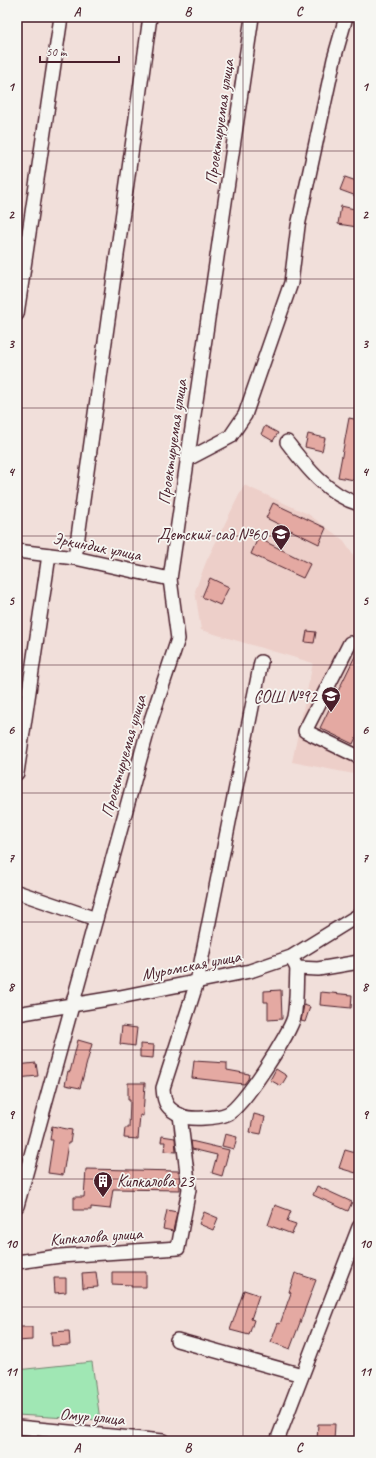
<svg xmlns="http://www.w3.org/2000/svg" width="376" height="1458" font-family="Caveat,sans-serif">
<rect width="100%" height="100%" fill="#f1dfda"/>
<filter id="ink" filterUnits="userSpaceOnUse"><feTurbulence type="fractalNoise" baseFrequency=".025" numOctaves="2"/><feDisplacementMap in="SourceGraphic" scale="8" xChannelSelector="R" yChannelSelector="G"/><feConvolveMatrix kernelMatrix="1 2 1 2 8 2 1 2 1" color-interpolation-filters="sRGB"/></filter>
<g filter="url(#ink)">
<path fill="#edcfc9" d="M244,485L308,514L342,539L354,556L359,552V775L292,762L313,663L201,630L195,591L206,562Z"/>
<path fill="#a0e7b4" stroke="#758370" d="M92,1362L100,1420L17,1415V1370Z"/>
<g fill="#e4a9a2" stroke="#4a1f2b">
<path d="M345,177L359,182V197L340,190Z"/>
<path d="M341,206L359,210L357,227L338,224Z"/>
<path d="M349,418L359,420V455L354,480L338,477Z"/>
<path d="M265,426L278,433L273,441L261,434Z"/>
<path d="M308,434L325,438L322,451L305,447Z"/>
<path d="M273,503L326,528L319,544L266,518Z"/>
<path d="M258,538L310,564L303,578L251,554Z"/>
<path d="M210,578L229,587L220,605L202,597Z"/>
<path d="M307,631L316,632L314,643L305,642Z"/>
<path d="M359,648V731L353,744L320,728Z"/>
<path d="M281,990L282,1019L268,1020V1002H264V991Z"/>
<path d="M321,992L352,995L351,1008L320,1005Z"/>
<path d="M304,1005L310,1007L305,1022L301,1021Z"/>
<path d="M122,1026L137,1028L135,1046L120,1044Z"/>
<path d="M78,1040L92,1044L80,1088L65,1085L68,1071L70,1072Z"/>
<path d="M140,1044L154,1045L153,1058L140,1057Z"/>
<path d="M194,1061L227,1063V1070L249,1074L248,1079L244,1084L192,1078Z"/>
<path d="M36,1063L38,1076L17,1078V1065Z"/>
<path d="M276,1069L287,1076L281,1086L270,1080Z"/>
<path d="M128,1083H145L143,1116L140,1115L138,1139L124,1138L125,1128H129L130,1100H128Z"/>
<path d="M254,1114L265,1117L261,1134L250,1132Z"/>
<path d="M52,1126L72,1130L70,1143H68L63,1175L48,1173L53,1140H50Z"/>
<path d="M225,1134L237,1137L234,1149L222,1146Z"/>
<path d="M162,1136L175,1138L176,1152L164,1151L165,1142H161Z"/>
<path d="M191,1141L229,1150L222,1176L212,1173L217,1155L192,1149Z"/>
<path d="M345,1150L359,1154V1164L356,1173L339,1168Z"/>
<path d="M86,1169L179,1171L180,1190L113,1189L110,1209L91,1207V1210H74V1197H84Z"/>
<path d="M317,1186L352,1202L348,1211L313,1195Z"/>
<path d="M275,1205L291,1211L287,1221L296,1224L292,1234L268,1225Z"/>
<path d="M167,1210L177,1212L173,1231L163,1229Z"/>
<path d="M204,1212L218,1218L213,1230L199,1224Z"/>
<path d="M96,1272L98,1287L83,1288L82,1273Z"/>
<path d="M112,1272H146V1287H131V1285L112,1284Z"/>
<path d="M295,1273L316,1280L290,1349L271,1342L278,1323L280,1324L291,1293L289,1292Z"/>
<path d="M54,1278H66V1292L55,1293Z"/>
<path d="M244,1290L259,1295L251,1319L254,1320L249,1335L230,1330Z"/>
<path d="M17,1327H32V1340L17,1341Z"/>
<path d="M69,1331L70,1345L52,1346L51,1332Z"/>
<path d="M318,1424H335L334,1441H317Z"/>
</g>
<g fill="none" stroke-linecap="round" stroke-linejoin="round">
<g stroke="#4a1f2b" stroke-width="16">
<g id="minor">
<path d="M17,314L61,17"/>
<path d="M287,442C306,467 328,495 359,504"/>
<path d="M188,459L230,437L245,415L291,283L298,226L334,59L346,17"/>
<path d="M17,551L75,558L170,579"/>
<path d="M75,558L150,17"/>
<path d="M350,643L305,731L359,757"/>
<path d="M261,662L197,982L163,1088C164,1104 167,1109 182,1116C190,1120 218,1118 227,1114C242,1109 290,1033 294,1017C297,1001 296,984 297,968"/>
<path d="M17,773L49,555"/>
<path d="M17,892L96,919"/>
<path d="M293,961L297,968L318,969L359,962"/>
<path d="M17,1014L120,997L250,971L291,957L359,915"/>
<path d="M17,1206L149,726L178,639L170,579L252,17"/>
<path d="M17,1262L60,1256L178,1248L189,1189L180,1115"/>
<path d="M177,1340L302,1375"/>
<path d="M17,1427L163,1441"/>
<path d="M277,1441L359,1227"/>
</g>
</g>
<use href="#minor" stroke="#f6f6f2" stroke-width="13"/>
</g>
</g>
<path fill="none" stroke="#4a1f2b" stroke-width="1" stroke-opacity="0.55" d="M133,17V1441M243,17V1441M17,151H359M17,279H359M17,408H359M17,536H359M17,665H359M17,793H359M17,922H359M17,1050H359M17,1179H359M17,1307H359"/>
<defs>
<g id="school-pin" transform="scale(1)"><path d="M0 17L-7.5 6A9.5 9.5 0 1 1 7.5 6Z" fill="#4a1f2b" stroke="#f6f6f2"/><path d="M0-5L7-2L0 1L-7-2ZM-4 1L0 2.5L4 1V4Q0 6-4 4Z" fill="#fff"/></g>
<g id="building-pin" transform="scale(1)"><path d="M0 17L-7.5 6A9.5 9.5 0 1 1 7.5 6Z" fill="#4a1f2b" stroke="#f6f6f2"/><path d="M-4-6H4V6H1V3H-1V6H-4ZM-2.5-4.3h1.7v1.8h-1.7ZM.8-4.3h1.7v1.8H.8ZM-2.5-1h1.7V.8h-1.7ZM.8-1h1.7V.8H.8Z" fill="#fff"/></g>
</defs>
<g fill-rule="evenodd">
<use href="#school-pin" x="281" y="534"/>
<use href="#school-pin" x="331" y="696"/>
<use href="#building-pin" x="103" y="1181"/>
</g>
<g text-anchor="middle" stroke-width="3.5" stroke-linejoin="round" paint-order="stroke">
<g font-size="17" fill="#4a1f2b" stroke="#f6f6f2">
<text transform="translate(219 122) rotate(-82)" y="6">Проектируемая улица</text>
<text transform="translate(172 442) rotate(-82)" y="6">Проектируемая улица</text>
<text transform="translate(97 546) rotate(11)" y="6">Эркиндик улица</text>
<text transform="translate(123 756) rotate(-74)" y="6">Проектируемая улица</text>
<text transform="translate(191 965) rotate(-11)" y="6">Муромская улица</text>
<text transform="translate(96 1236) rotate(-4)" y="6">Кипкалова улица</text>
<text transform="translate(92 1416) rotate(5)" y="6">Омур улица</text>
</g>
<g font-size="17" fill="#4a1f2b" stroke="#f6f6f2" text-anchor="end">
<text x="267" y="540">Детский сад №60</text>
<text x="317" y="702">СОШ №92</text>
<text x="117" y="1187" text-anchor="start">Кипкалова 23</text>
</g>
</g>
<rect width="376" height="1458" fill="none" stroke="#f6f6f2" stroke-width="44"/>
<path d="M40 56v6h79v-6" fill="none" stroke="#4a1f2b" stroke-width="2"/>
<text x="46" y="56" font-size="12" fill="#4a1f2b" stroke="#f6f6f2" stroke-width="3" paint-order="stroke">50 m</text>
<rect x="22" y="22" width="332" height="1414" fill="none" stroke="#4a1f2b" stroke-width="1.5"/>
<g font-size="13" text-anchor="middle" font-weight="bold" fill="#4a1f2b">
<text x="77" y="16">A</text>
<text x="188" y="16">B</text>
<text x="299" y="16">C</text>
<text x="11" y="91">1</text>
<text x="365" y="91">1</text>
<text x="11" y="219">2</text>
<text x="365" y="219">2</text>
<text x="11" y="348">3</text>
<text x="365" y="348">3</text>
<text x="11" y="476">4</text>
<text x="365" y="476">4</text>
<text x="11" y="605">5</text>
<text x="365" y="605">5</text>
<text x="11" y="734">6</text>
<text x="365" y="734">6</text>
<text x="11" y="862">7</text>
<text x="365" y="862">7</text>
<text x="11" y="991">8</text>
<text x="365" y="991">8</text>
<text x="11" y="1119">9</text>
<text x="365" y="1119">9</text>
<text x="11" y="1248">10</text>
<text x="365" y="1248">10</text>
<text x="11" y="1376">11</text>
<text x="365" y="1376">11</text>
<text x="77" y="1452">A</text>
<text x="188" y="1452">B</text>
<text x="299" y="1452">C</text>
</g>
</svg>
